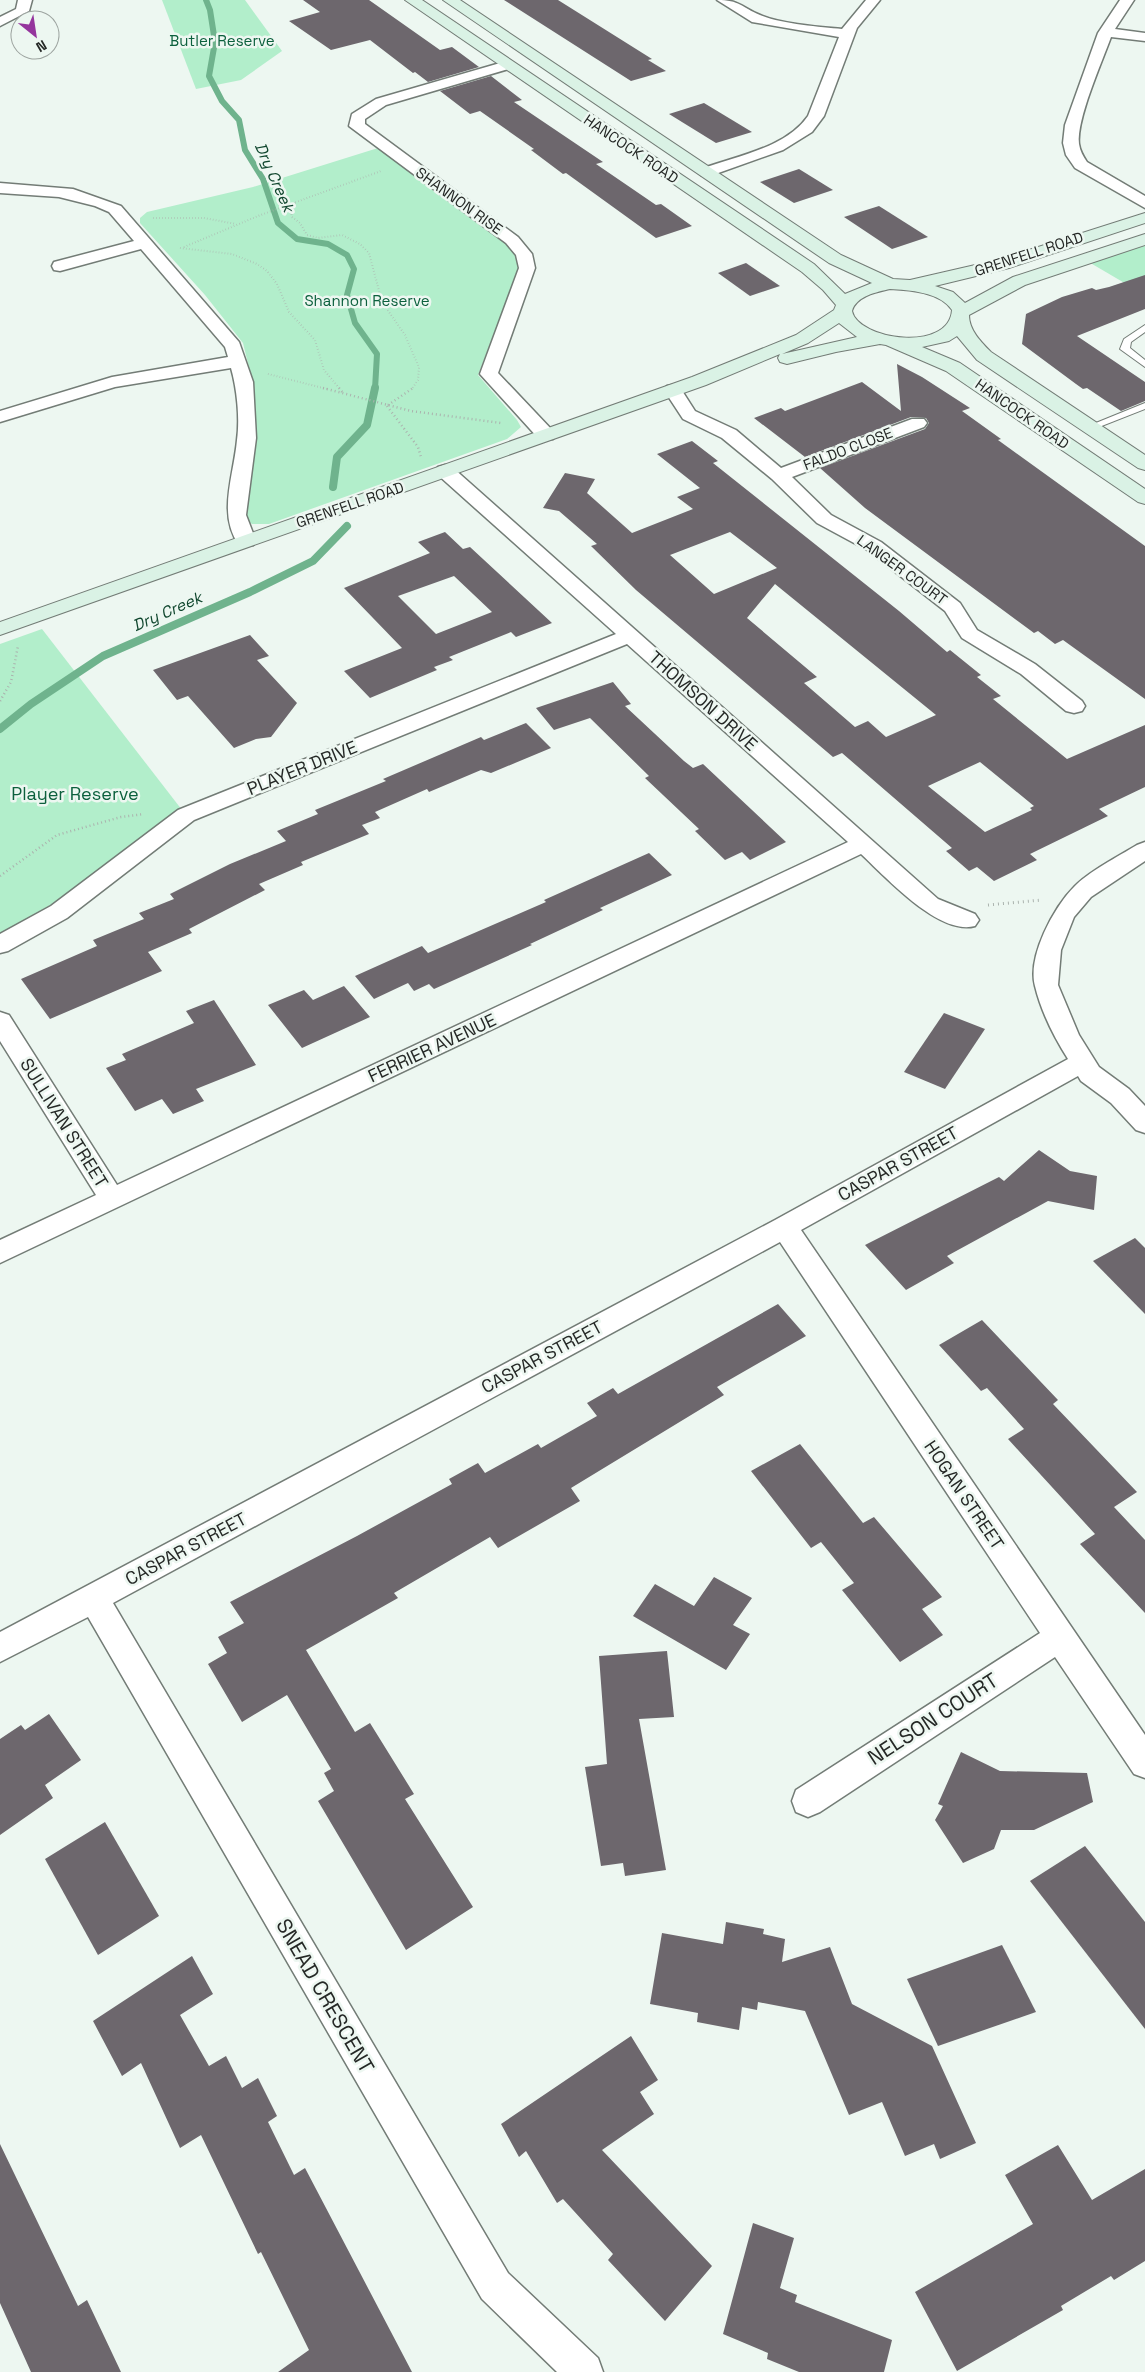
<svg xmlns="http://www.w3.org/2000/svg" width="1145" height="2372" font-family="'Space Grotesk',sans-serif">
<rect width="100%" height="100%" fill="#edf7f1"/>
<g fill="#b2eecb">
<path d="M162,0H245L282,51L241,80L196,89Z"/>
<path d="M378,148L505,241L516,255L519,269L478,375L517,420L521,427L507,439L269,524H252L245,519L252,380L243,343L205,295L140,223V218L147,212L253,187Z"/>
<path d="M1145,242V295L1087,261Z"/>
<path d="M42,629L182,810L52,904L0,934V644Z"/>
</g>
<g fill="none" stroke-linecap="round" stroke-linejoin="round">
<path stroke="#6fb38d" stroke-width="6" d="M206,0L210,10L215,42L209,76L222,101L239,120L245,150L263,179L278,223L297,239L328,244L347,255L354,269L347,295L355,323L377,354L375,389"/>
<g stroke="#6fb38d" stroke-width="8">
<path d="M333,487L337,457L367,425L375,388"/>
<path d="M0,729L31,704L103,656L250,592L313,561L347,526"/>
</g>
</g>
<g fill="#6d676d" fill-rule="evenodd">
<path d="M303,0H369L440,50L452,47L479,67L428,82L415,72L413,73L370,40L331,50L289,21L320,12Z"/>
<path d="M504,0H558L652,59L648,60L666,71L631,81Z"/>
<path d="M491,76L522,100L514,102L603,162L596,164L656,205L661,204L692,226L656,238L566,173L563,174L531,150L534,149L480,111L470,114L440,91Z"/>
<path d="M704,103L752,132L716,143L669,114Z"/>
<path d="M799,169L833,190L794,203L760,182Z"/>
<path d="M879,206L928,237L892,249L844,217Z"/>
<path d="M746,263L780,286L750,296L718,273Z"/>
<path d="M1145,275V309L1077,336L1145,382V401L1121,411L1087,388L1083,389L1076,384L1022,344L1026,314L1062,297L1092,288L1096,290L1109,287Z"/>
<path d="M897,364L922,377L970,408L962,411L1001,439L998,440L1145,546V699L1063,640L1055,644L1038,631L1034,633L865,508L820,468L925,429L929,423L926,418L911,417L805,457L754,418L781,408L785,411L862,382L901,411Z"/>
<path d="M692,441L718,461L713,463L899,611L947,652L950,650L981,675L977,677L1001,696L993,699L1067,759L1145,725V787L1099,809L1108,816L1030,854L1037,860L994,881L977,867L969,871L946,851L952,848L842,753L833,757L636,590L591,546L597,544L559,511L543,508L565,473L595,479L587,493L632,533L693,509L677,497L700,488L657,454ZM730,532L777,568L714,594L670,555ZM775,584L936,715L886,737L868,721L855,727L804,683L817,677L747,618ZM980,762L1034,806L1030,808L1032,810L985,832L928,786Z"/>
<path d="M445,532L463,549L470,547L552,623L516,637L511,632L449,657L453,660L434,667L437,670L370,698L344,671L402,648L344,588L430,553L418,542ZM454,576L492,612L436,634L398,596Z"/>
<path d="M250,635L269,656L257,660L297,703L271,737L256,739L234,748L188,696L177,700L153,670Z"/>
<path d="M613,682L631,704L625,706L684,761L693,768L703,764L786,842L750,860L742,852L725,860L695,831L699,829L645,778L649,776L590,718L554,730L536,708Z"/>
<path d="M526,723L551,748L491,773L481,770L429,792L427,789L375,812L380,818L362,825L369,834L301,862L303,865L259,884L265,890L189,929L192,933L148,952L162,971L50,1019L21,979L97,946L93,940L144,919L139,913L174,899L170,894L230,864L286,841L277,831L318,814L315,810L386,781L383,779L481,737L484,740Z"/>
<path d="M649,853L672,875L600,908L603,910L530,944L532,945L434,989L429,984L414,991L408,983L374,999L355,976L422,946L428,953L546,902L544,900Z"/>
<path d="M344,986L370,1017L302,1048L268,1005L304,990L313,1000Z"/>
<path d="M214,1000L256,1065L196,1089L204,1101L173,1114L162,1099L135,1111L106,1068L126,1060L122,1054L194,1023L186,1011Z"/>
<path d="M944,1013L985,1029L945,1089L904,1072Z"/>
<path d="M1039,1150L1070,1171L1097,1176L1094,1210L1048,1201L947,1256L954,1263L906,1290L865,1245L999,1177L1004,1181Z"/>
<path d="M1135,1238L1145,1248V1314L1093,1261Z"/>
<path d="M778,1304L806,1336L717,1387L724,1395L571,1488L580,1501L498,1548L490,1537L394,1593L398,1598L306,1650L355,1732L370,1723L414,1794L405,1799L473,1907L406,1950L318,1801L334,1791L324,1773L331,1769L287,1695L242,1722L208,1664L227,1653L218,1637L244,1623L230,1602L357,1536L452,1484L449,1479L478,1463L485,1473L538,1444L541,1448L597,1416L587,1403L613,1388L618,1394Z"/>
<path d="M982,1320L1058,1400L1053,1404L1137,1492L1114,1507L1145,1540V1613L1080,1544L1095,1534L1008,1439L1024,1429L987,1388L981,1391L939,1345Z"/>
<path d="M800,1444L863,1523L874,1517L942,1597L922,1609L943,1635L900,1662L842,1590L854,1583L821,1542L811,1548L751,1471Z"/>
<path d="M714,1577L752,1598L733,1625L750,1634L726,1670L633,1616L655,1584L694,1606Z"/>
<path d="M667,1651L674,1717L639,1719L666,1870L625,1876L623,1863L601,1866L585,1767L607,1764L599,1656Z"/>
<path d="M49,1714L81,1760L45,1785L53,1798L0,1835V1739L21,1725L25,1730Z"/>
<path d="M961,1752L1000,1771L1087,1773L1093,1802L1034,1830H1001L994,1849L963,1863L935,1820L943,1806L938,1804Z"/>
<path d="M105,1822L159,1916L98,1955L45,1859Z"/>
<path d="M1085,1846L1145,1922V2029L1030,1881Z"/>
<path d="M726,1922L764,1929L763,1934L785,1939L782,1962L830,1947L852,2004L932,2046L976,2143L940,2159L934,2144L905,2156L882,2102L849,2115L805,2011L758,2002L757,2010L742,2007L739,2030L697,2022L698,2013L650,2004L662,1933L723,1944Z"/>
<path d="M1002,1945L1036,2012L938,2046L907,1979Z"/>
<path d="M192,1956L213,1994L180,2015L209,2066L226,2056L242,2088L258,2078L277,2116L268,2122L294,2175L305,2168L412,2372H278L309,2350L261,2252L258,2254L201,2135L180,2148L141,2063L122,2076L93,2021Z"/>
<path d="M631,2036L658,2080L640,2092L654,2114L602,2150L712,2266L665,2321L608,2260L613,2254L563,2199L557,2203L526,2151L519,2157L501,2124Z"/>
<path d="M0,2144L78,2306L87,2300L121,2372H31L0,2303Z"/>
<path d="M1058,2145L1092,2200L1145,2169V2261L1114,2280L1111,2276L1061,2306L1063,2310L957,2371L915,2292L1033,2224L1005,2175Z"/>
<path d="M753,2223L794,2238L780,2288L797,2295L795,2302L892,2340L884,2372H799L767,2359L768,2353L723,2334Z"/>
</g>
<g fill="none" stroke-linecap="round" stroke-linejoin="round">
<g stroke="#737c76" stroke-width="2">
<g id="service">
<path d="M1145,325V332L1131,342L1130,348L1145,360V367L1120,349L1124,339Z"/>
<path d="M1145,403V409L1094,429L1086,427Z"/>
</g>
</g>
<g stroke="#737c76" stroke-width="3">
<g id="minor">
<path d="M18,0H32L29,11L0,26V17L16,9Z"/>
<path d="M717,0C740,0 741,7 760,15C781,24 820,27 842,29L866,0H880L857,28L824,116L812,132L783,150L707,177L701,175L699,172L701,169C736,156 786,148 808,116L839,37L752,22Z"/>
<path d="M1120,0H1134L1115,29L1145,33V41L1111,37C1102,62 1076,120 1079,144C1080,151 1083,156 1087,162L1145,196V208L1075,168L1066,155L1063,143L1065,125L1098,33Z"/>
<path d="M507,61L514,65L512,68L386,105L365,119V124L518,237L532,254L535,268L498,373L553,431L555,435L553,439H539L480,374L519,268L516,255L506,243L349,126L352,114L376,99Z"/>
<path d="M0,183L73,189L121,206L239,342L253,382L256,438L246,515L256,541L253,545H239C217,514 234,475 237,440C240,418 237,389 231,368L115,387L0,422V411L112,377L228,357L225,347L141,249L60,271L54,270L52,266L54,262L134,241L109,212L95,206L59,197L0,193Z"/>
<path d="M673,385L679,386L695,411L736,430L781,468L912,419H924L927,423L924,427L792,477L831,515L881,542L960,603L977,630L1035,664L1082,701L1085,706L1082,711L1074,713L1066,711L1021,674L962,638L945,611L867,550L817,523L772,479L722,438L683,419L664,390L667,386Z"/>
<path d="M445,465L452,467L938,899L975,914L979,920L975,926C939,936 886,877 861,854L0,1263V1240L96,1195L0,1041V1012L9,1015L117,1185L848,842L627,644L194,820L67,918L8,951L0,953V934L51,906L178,810L616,634L438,475L436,471L438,467Z"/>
<path d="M1145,842V861L1091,897L1074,917L1061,950L1058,985L1079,1035L1099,1067L1129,1089L1145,1106V1133L1136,1130L1111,1103L1081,1081L1078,1076L801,1230L1145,1735V1778L1134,1774L1055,1657L820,1812L808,1817L796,1812L792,1801L796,1790L1040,1633L780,1242L113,1603L508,2273L598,2358L603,2372H557L482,2299L88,1617L0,1662V1632L775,1220L1068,1059C1054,1037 1041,1011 1035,986C1027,957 1054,907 1074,887C1088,872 1119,856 1137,845Z"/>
</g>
</g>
<g stroke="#737c76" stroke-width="2">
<path id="secondary" d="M405,0H422L814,264L845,294L872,283L829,263L443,0H460L841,255L893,279L910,280L997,260L1145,213V223L1009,268L935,286L953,292L965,303L1013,277L1145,234V245L1025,285L969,315C969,330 981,342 991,352L1145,455V470L1138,468L977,360L957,336L949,341L922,347L960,363L1145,489V504L1138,502L946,371L886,345L880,344L836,352L787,364L780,362L778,358L780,354L706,385L0,635V622L692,377L796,335L834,310L836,305L823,290L802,272ZM890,289C909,290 940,292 952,310C949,353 858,340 852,311C856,296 877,292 890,289ZM839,323L857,337L782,354L808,343Z"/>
</g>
<g stroke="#abb3ae" stroke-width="2" stroke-dasharray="0.5 2.5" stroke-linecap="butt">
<path d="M295,203L291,212L292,217L300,223L307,235L318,238L342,235L360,244L369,253L382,302L405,335L419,367L418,380L412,389"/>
<path d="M153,218H204L236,224"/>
<path d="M184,247L258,216L381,171"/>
<path d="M180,248L232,254L257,264L267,271L277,284L289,312L315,340L324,370L340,389"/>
<path d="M268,374L327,389"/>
</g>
<g stroke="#abb3ae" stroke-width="2.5" stroke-dasharray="1 3" stroke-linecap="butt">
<path d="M323,388L411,411L501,423"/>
<path d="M339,388L343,393"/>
<path d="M388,405L413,388"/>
<path d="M387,406L418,447L421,457"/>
<path d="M0,701L11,682L18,646"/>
<path d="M0,876L57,835L121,817L144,814"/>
</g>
<path stroke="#abb3ae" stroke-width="3" stroke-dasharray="1 4" stroke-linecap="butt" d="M988,905L1042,900"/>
<use href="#service" fill="#fff" fill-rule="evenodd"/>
<use href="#minor" fill="#fff" fill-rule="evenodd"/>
<use href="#secondary" fill="#daf2e5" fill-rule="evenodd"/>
</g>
<g text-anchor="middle" stroke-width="5" stroke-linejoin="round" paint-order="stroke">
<g font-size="15" fill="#0c603d" stroke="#edf7f1">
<text x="222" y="46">Butler Reserve</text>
<text x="367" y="306">Shannon Reserve</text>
</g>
<g font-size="15" fill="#252826" stroke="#edf7f1">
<text transform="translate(631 149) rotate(34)" y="5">HANCOCK ROAD</text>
<text transform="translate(459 201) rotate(36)" y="5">SHANNON RISE</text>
<text transform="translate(1029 254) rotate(-18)" y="5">GRENFELL ROAD</text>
<text transform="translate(1022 414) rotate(35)" y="5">HANCOCK ROAD</text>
<text transform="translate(848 449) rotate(-21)" y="5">FALDO CLOSE</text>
<text transform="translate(350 505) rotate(-19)" y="5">GRENFELL ROAD</text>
<text transform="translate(902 570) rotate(36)" y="5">LANGER COURT</text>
</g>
<g font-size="16" font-style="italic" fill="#0f462d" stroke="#edf7f1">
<text transform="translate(275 177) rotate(66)" y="6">Dry Creek</text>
<text transform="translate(167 611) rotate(-24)" y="6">Dry Creek</text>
</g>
<g font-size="18" fill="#252826" stroke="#edf7f1">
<text transform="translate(703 701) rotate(42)" y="6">THOMSON DRIVE</text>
<text transform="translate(302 768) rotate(-22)" y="6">PLAYER DRIVE</text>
<text transform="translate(432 1048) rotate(-25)" y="6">FERRIER AVENUE</text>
<text transform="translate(64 1123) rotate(58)" y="6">SULLIVAN STREET</text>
<text transform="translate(898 1164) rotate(-29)" y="6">CASPAR STREET</text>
<text transform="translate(542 1357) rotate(-28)" y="6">CASPAR STREET</text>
<text transform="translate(964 1495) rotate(56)" y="6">HOGAN STREET</text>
<text transform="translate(186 1549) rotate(-28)" y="6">CASPAR STREET</text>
</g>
<g font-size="18" fill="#0c603d" stroke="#edf7f1">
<text x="75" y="800">Player Reserve</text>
</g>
<g font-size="21" fill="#252826" stroke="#edf7f1">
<text transform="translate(933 1719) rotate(-33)" y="7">NELSON COURT</text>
<text transform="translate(325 1996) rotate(60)" y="7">SNEAD CRESCENT</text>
</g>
</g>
<g transform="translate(35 35) rotate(150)"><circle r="24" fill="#edf7f1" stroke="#9da4a0"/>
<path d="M0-4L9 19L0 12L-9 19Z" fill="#95359d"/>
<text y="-8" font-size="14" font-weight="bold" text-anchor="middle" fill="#252826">N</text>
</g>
</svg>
